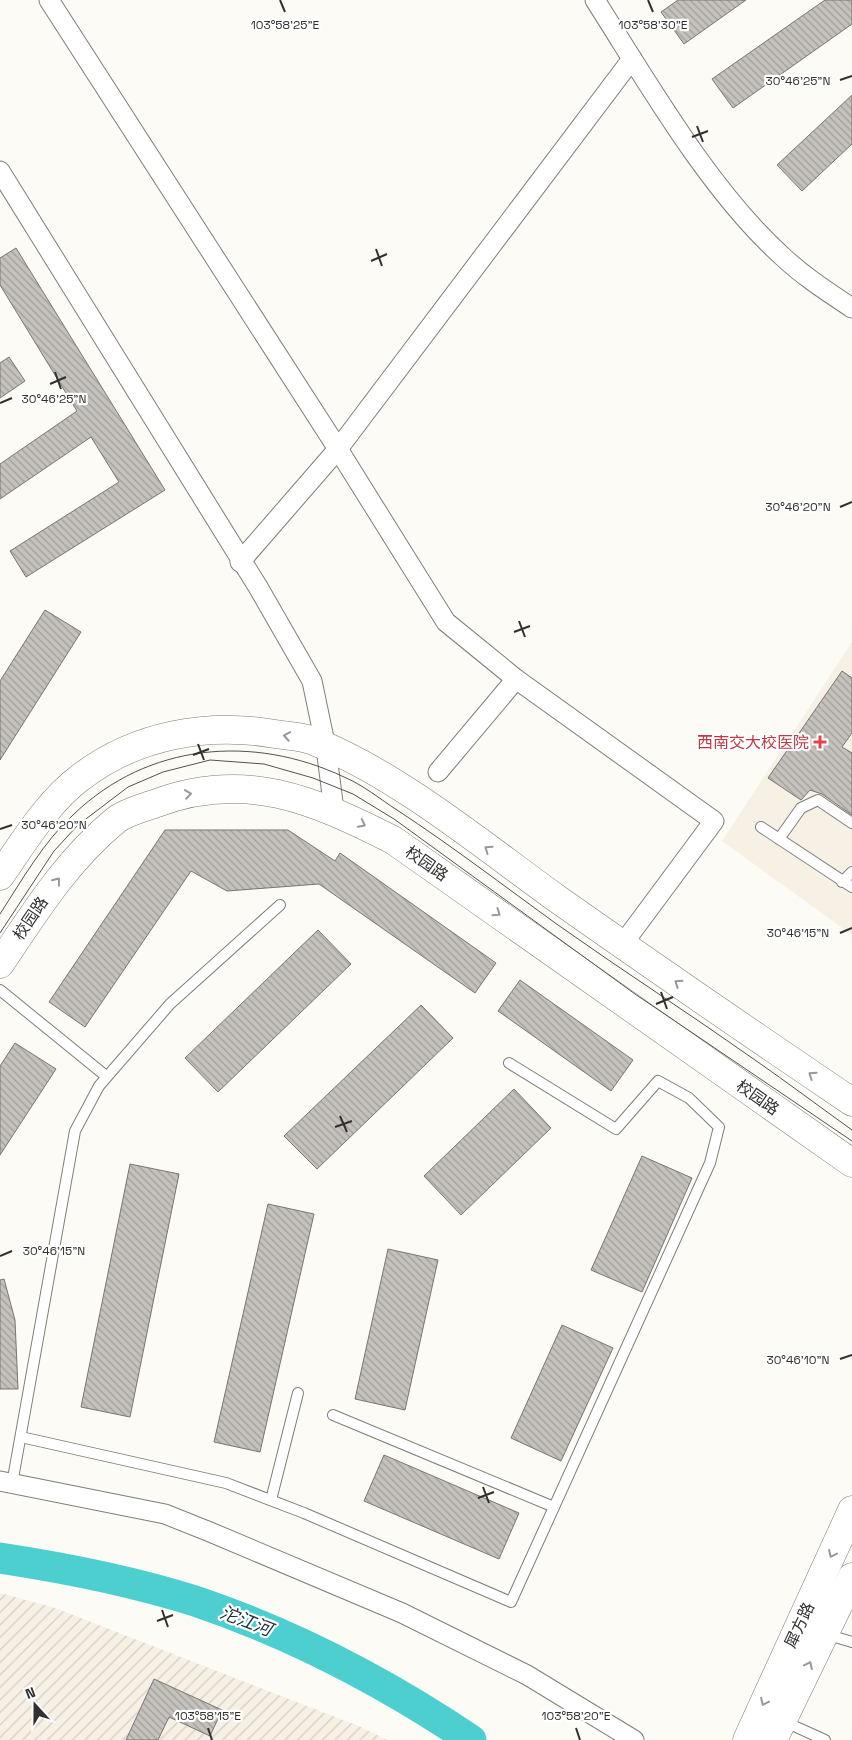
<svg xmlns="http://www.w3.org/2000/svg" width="852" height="1740" font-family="'Space Grotesk','Noto Sans SC',sans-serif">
<defs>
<pattern id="industrial-furrows" width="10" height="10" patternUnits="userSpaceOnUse" patternTransform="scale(1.25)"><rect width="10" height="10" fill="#f7f0e4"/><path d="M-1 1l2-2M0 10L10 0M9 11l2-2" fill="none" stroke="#d4cec4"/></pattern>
<pattern id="building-back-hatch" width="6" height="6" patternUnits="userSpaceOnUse" patternTransform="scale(1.25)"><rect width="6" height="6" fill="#c5c2bd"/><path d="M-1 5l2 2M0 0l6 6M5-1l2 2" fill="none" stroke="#a19e9a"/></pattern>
</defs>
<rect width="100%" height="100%" fill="#fdfbf5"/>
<path fill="url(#industrial-furrows)" d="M0,1593L55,1608L361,1727L387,1740H0Z"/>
<path fill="#f7f0e4" d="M852,642V935L722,841Z"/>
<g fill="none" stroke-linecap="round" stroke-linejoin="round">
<path stroke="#4ecfcf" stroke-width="31" d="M0,1558C66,1568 132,1581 195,1601C293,1634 386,1683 471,1740"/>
</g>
<g fill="url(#building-back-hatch)" stroke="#797671">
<path d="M678,0H746L684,44L661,12Z"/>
<path d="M825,0H852V24L733,108L712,79Z"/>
<path d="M852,95V144L802,191L777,165Z"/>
<path d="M16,248L165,490L26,577L10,551L119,482L91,437L0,499V464L77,411L0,285V258Z"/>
<path d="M9,357L25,381L0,398V363Z"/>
<path d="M45,610L81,632L0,760V681Z"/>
<path d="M842,671L852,678V733L842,747L852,753V815L822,794L810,790L801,800L768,778Z"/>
<path d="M165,830H288L335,861L340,853L496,963L475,993L319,884L227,891L191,871L85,1027L49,1002Z"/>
<path d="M318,930L351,964L218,1092L185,1058Z"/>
<path d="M520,980L633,1060L611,1091L498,1011Z"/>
<path d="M421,1005L453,1038L317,1169L284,1136Z"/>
<path d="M15,1043L56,1069L0,1155V1066Z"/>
<path d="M514,1089L551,1128L461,1215L424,1176Z"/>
<path d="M642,1156L692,1178L642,1292L591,1270Z"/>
<path d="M130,1164L179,1174L130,1417L81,1407Z"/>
<path d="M268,1204L314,1214L260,1452L214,1442Z"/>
<path d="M388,1249L438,1260L405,1410L355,1399Z"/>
<path d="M4,1279L15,1320L18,1389H0V1280Z"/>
<path d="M562,1325L613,1348L561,1461L511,1438Z"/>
<path d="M384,1455L519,1513L499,1559L364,1501Z"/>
<path d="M154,1679L222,1710L210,1736L169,1717L158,1740H126Z"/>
</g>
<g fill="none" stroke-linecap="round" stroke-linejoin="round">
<g stroke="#807e79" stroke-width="12">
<g id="lane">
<path d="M761,827L852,887"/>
<path d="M779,839L801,808L818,800L852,823"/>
<path d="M842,882L852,872"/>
<path d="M0,990L106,1076"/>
<path d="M333,1415L554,1507"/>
<path d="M21,1437L226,1483L304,1513L511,1602L710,1163L719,1127L689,1098L658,1081L616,1129L509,1063"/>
<path d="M12,1484L75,1131L99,1086L170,1004L280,905"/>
<path d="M271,1500L298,1393"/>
<path d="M825,1634L852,1642"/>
<path d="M783,1721L825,1740"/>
</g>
</g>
<g stroke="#807e79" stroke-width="21">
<g id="street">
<path d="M49,0L338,449L446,622L516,679L714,821L622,945"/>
<path d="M595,0C648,83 709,190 782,256C803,276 828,292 852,308"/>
<path d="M0,171L258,587L312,681L326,748L334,810"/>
<path d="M240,562L338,449L632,59"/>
<path d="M438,772L516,679"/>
<path d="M0,1481L165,1514L210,1532L402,1613L527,1675L634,1740"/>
</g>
</g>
<g stroke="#807e79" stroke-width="29">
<g id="secondary">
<path d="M0,876C23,843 49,800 81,777C136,735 208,722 275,734C287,736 300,736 311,740C397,774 481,844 556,898C654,967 753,1035 852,1102"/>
<path d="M0,964C35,912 67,860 116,820C126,812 143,808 154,804C244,769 314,800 393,840L852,1163"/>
<path d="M747,1740L852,1510"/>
<path d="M773,1740L852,1577"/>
</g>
</g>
<use href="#lane" stroke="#fff" stroke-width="10"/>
<use href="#street" stroke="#fff" stroke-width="19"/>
<use href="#secondary" stroke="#fff" stroke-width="28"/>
<g stroke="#555351" stroke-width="1">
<path d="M0,914C22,880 44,841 74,814C148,743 253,734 344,777C363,785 380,799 397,810C452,846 504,886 558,925C623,971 690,1014 755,1060C788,1083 820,1107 852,1130"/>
<path d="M0,933L54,851L78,825L128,787L163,772L210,760L264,764L313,778L353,794L394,819L635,994L852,1141"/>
</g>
</g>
<defs><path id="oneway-chevron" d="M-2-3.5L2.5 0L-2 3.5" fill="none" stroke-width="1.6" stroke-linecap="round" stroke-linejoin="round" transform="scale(1.25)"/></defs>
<g stroke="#989896">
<use href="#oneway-chevron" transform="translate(287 736) rotate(-170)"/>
<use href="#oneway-chevron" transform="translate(188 794) rotate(-9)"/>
<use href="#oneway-chevron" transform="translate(362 824) rotate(27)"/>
<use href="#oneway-chevron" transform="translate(488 849) rotate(-145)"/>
<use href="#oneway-chevron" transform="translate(57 881) rotate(-52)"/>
<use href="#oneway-chevron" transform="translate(497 913) rotate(35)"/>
<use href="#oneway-chevron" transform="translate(678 983) rotate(-146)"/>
<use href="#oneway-chevron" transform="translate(812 1075) rotate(-146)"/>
<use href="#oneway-chevron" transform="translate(832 1554) rotate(115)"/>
<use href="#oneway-chevron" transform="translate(809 1665) rotate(-64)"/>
<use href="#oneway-chevron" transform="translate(764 1702) rotate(115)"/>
</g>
<path fill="none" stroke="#31302e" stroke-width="2" d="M280,0L285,12M648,0L653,12M840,80L852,76M697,126L703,142M692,137L708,131M376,249L382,266M371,261L387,254M55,372L61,389M50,384L66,377M0,403L12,398M840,507L852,502M519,621L525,637M514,632L530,626M198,744L204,760M193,755L209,749M0,829L12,825M840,933L852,928M661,992L667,1009M656,1004L673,997M340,1116L347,1132M335,1127L352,1121M0,1256L12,1251M840,1359L852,1355M483,1487L489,1503M478,1498L494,1492M162,1610L168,1627M157,1621L173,1615M208,1728L212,1740M576,1728L580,1740"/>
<path fill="#e0444e" stroke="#fff" stroke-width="2" d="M817.5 734.5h5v5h5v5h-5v5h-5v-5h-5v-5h5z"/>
<g text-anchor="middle" stroke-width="4.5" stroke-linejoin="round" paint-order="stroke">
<g font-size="16" fill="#be3a42" stroke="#fff" text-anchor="end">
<text x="809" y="748">西南交大校医院</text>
</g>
<g font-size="16" fill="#31302e" stroke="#fff">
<text transform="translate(427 863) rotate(35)" y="6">校园路</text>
<text transform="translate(30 918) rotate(-56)" y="6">校园路</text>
<text transform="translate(758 1097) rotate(35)" y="6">校园路</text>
<text transform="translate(799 1625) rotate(-65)" y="6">犀方路</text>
</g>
<g font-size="18" font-style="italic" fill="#1b3131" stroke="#fff">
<text transform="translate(246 1621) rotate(21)" y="6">沱江河</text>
</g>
</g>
<g font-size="12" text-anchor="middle" fill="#31302e" stroke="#fff" stroke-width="4.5" stroke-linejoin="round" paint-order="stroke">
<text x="285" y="29">103°58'25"E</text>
<text x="653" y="29">103°58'30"E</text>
<text x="798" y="85">30°46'25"N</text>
<text x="54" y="403">30°46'25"N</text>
<text x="798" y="511">30°46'20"N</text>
<text x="54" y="829">30°46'20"N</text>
<text x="798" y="937">30°46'15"N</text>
<text x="54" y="1255">30°46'15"N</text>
<text x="798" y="1364">30°46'10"N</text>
<text x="208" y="1720">103°58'15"E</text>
<text x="576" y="1720">103°58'20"E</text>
</g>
<g transform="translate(35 1705) rotate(339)" stroke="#ffffff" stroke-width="4" paint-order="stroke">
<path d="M0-4L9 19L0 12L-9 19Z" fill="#31302e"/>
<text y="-8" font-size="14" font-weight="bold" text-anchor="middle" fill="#31302e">N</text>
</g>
</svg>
